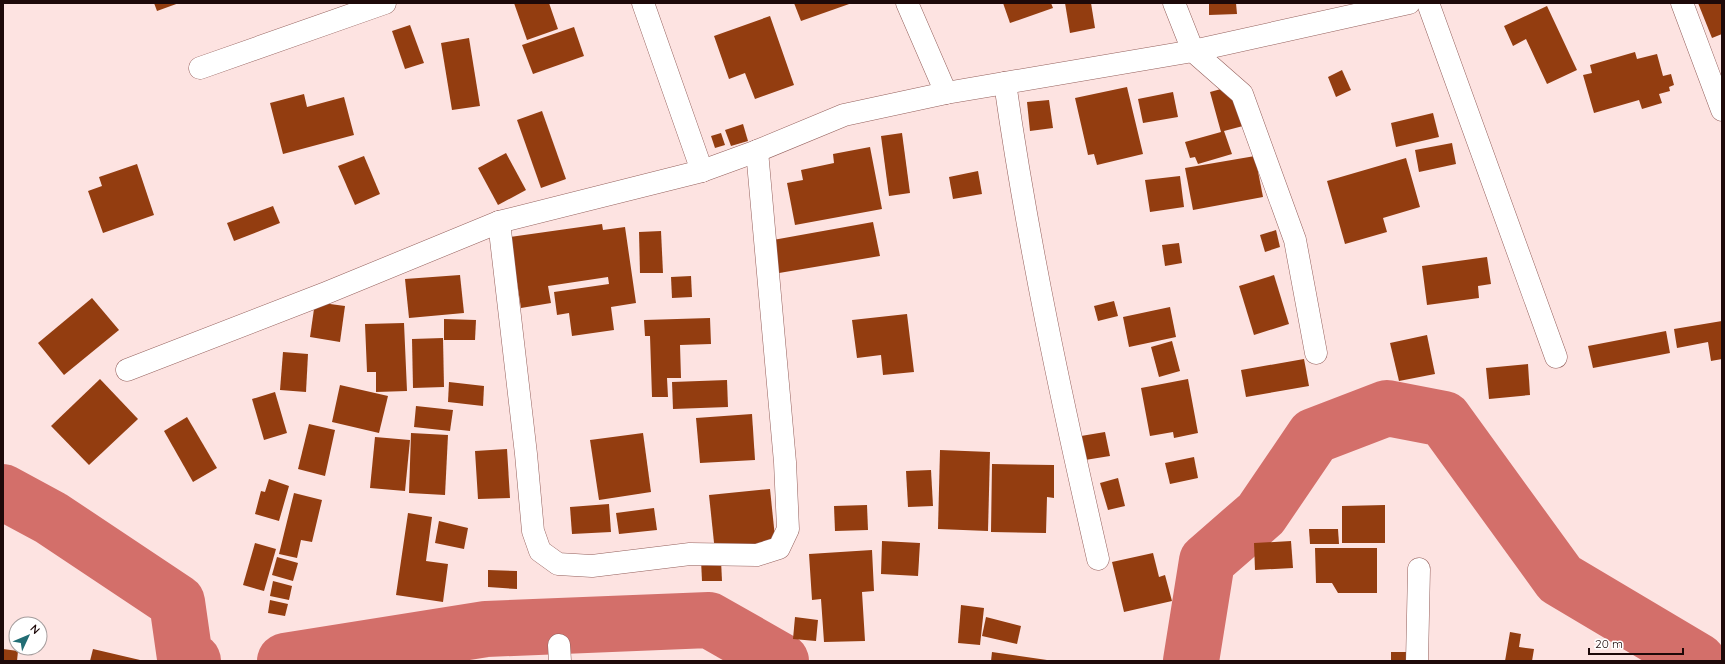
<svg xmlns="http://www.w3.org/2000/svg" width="1725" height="664" font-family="Quicksand,sans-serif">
<rect width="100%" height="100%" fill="#fde3e1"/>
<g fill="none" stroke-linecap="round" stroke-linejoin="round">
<g stroke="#d36f6a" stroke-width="56">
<path d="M3,492L51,518L177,602L185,658L193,661"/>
<path d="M285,661L486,629L709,620L781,661"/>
<path d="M1191,661L1207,561L1261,514L1314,436L1387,408L1444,419L1560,579L1698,661"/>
</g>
</g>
<g fill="#933d10">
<path d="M154,3H179L157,11Z"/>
<path d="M514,3H549L558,29L527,40Z"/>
<path d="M794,3H852L801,21Z"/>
<path d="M1003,3H1051L1053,8L1010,23Z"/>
<path d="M1065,3H1091L1095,28L1070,33Z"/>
<path d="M1209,3H1236L1237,14L1209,15Z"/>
<path d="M1698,3H1722V34L1712,38Z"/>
<path d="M1547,6L1577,70L1547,84L1526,39L1513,46L1504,26Z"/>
<path d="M770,16L794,85L755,99L745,73L729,79L714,36Z"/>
<path d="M410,25L424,63L405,69L392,31Z"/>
<path d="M574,27L584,56L533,74L522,45Z"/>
<path d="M469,38L480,106L452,110L441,43Z"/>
<path d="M1635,52L1637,59L1657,54L1663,76L1671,74L1674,85L1669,87L1670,91L1659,94L1662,103L1642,109L1639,100L1594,113L1583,75L1592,73L1590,65Z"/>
<path d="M1342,70L1351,90L1336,97L1328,77Z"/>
<path d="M1232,86L1243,126L1224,131L1232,154L1198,164L1195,157L1190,158L1185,142L1221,132L1210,92Z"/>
<path d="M1127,87L1143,154L1097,165L1094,154L1088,155L1075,98Z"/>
<path d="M1173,92L1178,117L1143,123L1138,99Z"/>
<path d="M304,94L307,107L344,97L354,135L283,154L270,103Z"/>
<path d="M1049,100L1053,128L1030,131L1027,102Z"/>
<path d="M542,111L566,179L541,188L517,120Z"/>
<path d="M1433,113L1439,137L1396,147L1391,123Z"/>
<path d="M743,124L748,141L731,146L725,130Z"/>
<path d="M721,133L725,145L715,148L711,136Z"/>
<path d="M902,133L910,193L889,196L881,136Z"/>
<path d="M1452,143L1456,164L1419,172L1415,150Z"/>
<path d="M870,147L882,209L795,225L787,183L803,180L801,170L834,163L833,154Z"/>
<path d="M506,153L526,190L498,205L478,168Z"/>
<path d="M364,156L380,194L355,205L338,166Z"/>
<path d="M1255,156L1263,197L1193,210L1185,168Z"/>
<path d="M1406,158L1420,207L1383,218L1387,232L1345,244L1327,181Z"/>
<path d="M137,164L154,215L103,233L88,191L102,186L99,177Z"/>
<path d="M978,171L982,194L953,199L949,177Z"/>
<path d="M1180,176L1184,207L1150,212L1145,180Z"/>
<path d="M273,206L280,223L234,241L227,223Z"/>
<path d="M873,222L880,256L779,273L773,240Z"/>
<path d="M602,224L603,230L625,227L636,303L611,307L614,330L572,336L569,313L557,315L554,292L609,284L608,277L548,286L551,303L521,308L510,237Z"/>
<path d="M1276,230L1280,247L1265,252L1260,235Z"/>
<path d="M661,231L663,273H640L639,232Z"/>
<path d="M1179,243L1182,263L1165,266L1162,245Z"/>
<path d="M1487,257L1491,284L1478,286L1479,298L1427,305L1422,266Z"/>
<path d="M460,275L464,313L409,318L405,279Z"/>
<path d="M1274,275L1289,324L1254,335L1239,286Z"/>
<path d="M691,276L692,297L672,298L671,277Z"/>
<path d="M92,298L119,330L64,375L38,343Z"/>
<path d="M1114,301L1118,316L1098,321L1094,306Z"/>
<path d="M315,302L345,306L340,342L310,337Z"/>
<path d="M1170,307L1176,337L1129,347L1123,317Z"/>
<path d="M907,314L914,372L883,375L881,355L857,358L852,320Z"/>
<path d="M710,318L711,344L680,345L681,378H667L668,397H652L650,336H645L644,320Z"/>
<path d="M444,319L476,320L475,340H444Z"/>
<path d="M1722,321V359L1711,361L1708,342L1677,348L1674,329Z"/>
<path d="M404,323L407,391L376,392V372H367L365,324Z"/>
<path d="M1666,331L1670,353L1593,368L1588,346Z"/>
<path d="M1427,335L1435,374L1399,381L1390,343Z"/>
<path d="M443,338L444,387L413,388L412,339Z"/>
<path d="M1172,341L1180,371L1159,377L1151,347Z"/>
<path d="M283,352L308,354L306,392L280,390Z"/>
<path d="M1304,359L1309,386L1246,397L1241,370Z"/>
<path d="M1528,364L1530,395L1489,399L1486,368Z"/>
<path d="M100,379L138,419L89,465L51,426Z"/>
<path d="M1188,379L1198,433L1174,438L1173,432L1150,436L1141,388Z"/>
<path d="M727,380L728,407L673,409L672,382Z"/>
<path d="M449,382L484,386L483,406L448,402Z"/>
<path d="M340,385L388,396L379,433L332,422Z"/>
<path d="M275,392L287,433L264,440L252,399Z"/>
<path d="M416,406L453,410L450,431L414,427Z"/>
<path d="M752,414L755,460L700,463L696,418Z"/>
<path d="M187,417L217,468L193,482L164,431Z"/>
<path d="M309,424L335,430L325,476L298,469Z"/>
<path d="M1105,432L1110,456L1085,460L1081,436Z"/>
<path d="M411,433L448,435L445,495L409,493Z"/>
<path d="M643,433L651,492L599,500L590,440Z"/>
<path d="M375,437L410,440L405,491L370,488Z"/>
<path d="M507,449L510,498L478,499L475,451Z"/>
<path d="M940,450L990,452L988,531L938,529Z"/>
<path d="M1194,457L1198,478L1170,484L1165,463Z"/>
<path d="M992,464L1054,465V498L1047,497L1046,533L991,532Z"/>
<path d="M931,470L933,506L908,507L906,471Z"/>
<path d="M1118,478L1125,506L1108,510L1100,483Z"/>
<path d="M269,479L289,486L279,521L255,514L261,491L265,492Z"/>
<path d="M770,489L776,547L715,552L709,495Z"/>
<path d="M294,493L322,500L312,542L301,540L297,558L279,554Z"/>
<path d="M609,504L611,532L572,534L570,507Z"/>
<path d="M867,505L868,530L835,531L834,506Z"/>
<path d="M1385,505V543H1342V506Z"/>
<path d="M654,508L657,530L619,534L616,513Z"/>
<path d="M408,513L432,517L426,561L448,564L443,602L396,595Z"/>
<path d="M439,521L468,528L464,549L435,543Z"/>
<path d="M1309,529H1338L1339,544H1310Z"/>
<path d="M882,541L920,543L918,576L881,574Z"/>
<path d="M1291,541L1293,568L1255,570L1254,543Z"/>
<path d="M255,543L276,549L264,591L243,585Z"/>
<path d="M1315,548H1377V593H1338L1332,583H1316Z"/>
<path d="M872,550L874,591L862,592L865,641L824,642L821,599L812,600L809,554Z"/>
<path d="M1153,553L1159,577L1165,575L1172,601L1124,612L1112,562Z"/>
<path d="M277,557L298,563L293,581L272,575Z"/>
<path d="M701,560H721L722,581H702Z"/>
<path d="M488,570L517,571V589L488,587Z"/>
<path d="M273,581L292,586L289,600L270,596Z"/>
<path d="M270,600L288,604L285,616L268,613Z"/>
<path d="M961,605L984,608L980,645L958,643Z"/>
<path d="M795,617L818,620L816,641L793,639Z"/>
<path d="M986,617L1021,626L1017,644L982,636Z"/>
<path d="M1510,632L1521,634L1519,647L1534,649L1532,661H1505Z"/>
<path d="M3,649L18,651L17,661H3Z"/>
<path d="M93,649L140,660V661H90Z"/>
<path d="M992,652L1047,660L1046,661H991Z"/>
<rect x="1391" y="652" width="17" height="9"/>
</g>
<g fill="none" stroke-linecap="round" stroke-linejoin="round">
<g stroke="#94605c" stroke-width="23">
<g id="street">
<path d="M643,3L702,171"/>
<path d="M907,3L946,93"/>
<path d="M1174,3L1193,51L1242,94L1295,240L1316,353"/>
<path d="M1428,3L1556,357"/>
<path d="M1682,3L1722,110"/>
<path d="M200,68L385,3"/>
<path d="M1005,83C1028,244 1062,402 1098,559"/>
<path d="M499,222L526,454L533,531L540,551L558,564L592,566L690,554L757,555L779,548L788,529L785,462L757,151"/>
<path d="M127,370L326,293L499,222L702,171L757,151L844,115L946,93L1193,51L1409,3"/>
<path d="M559,645L560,661"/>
<path d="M1417,661L1419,569"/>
</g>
</g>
<use href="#street" stroke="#fff" stroke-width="22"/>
</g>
<rect width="1725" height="664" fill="none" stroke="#1d0909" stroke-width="8"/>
<g transform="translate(28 636) rotate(46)"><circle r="19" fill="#ffffff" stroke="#a59d9d"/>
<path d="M0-3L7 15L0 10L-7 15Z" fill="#226d74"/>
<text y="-6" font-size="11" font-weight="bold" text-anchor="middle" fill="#1d0909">N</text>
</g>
<path d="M1589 648v6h94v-6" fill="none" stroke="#1d0909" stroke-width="2"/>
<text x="1595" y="648" font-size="12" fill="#1d0909" stroke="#ffffff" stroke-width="3" paint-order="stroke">20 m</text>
</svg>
